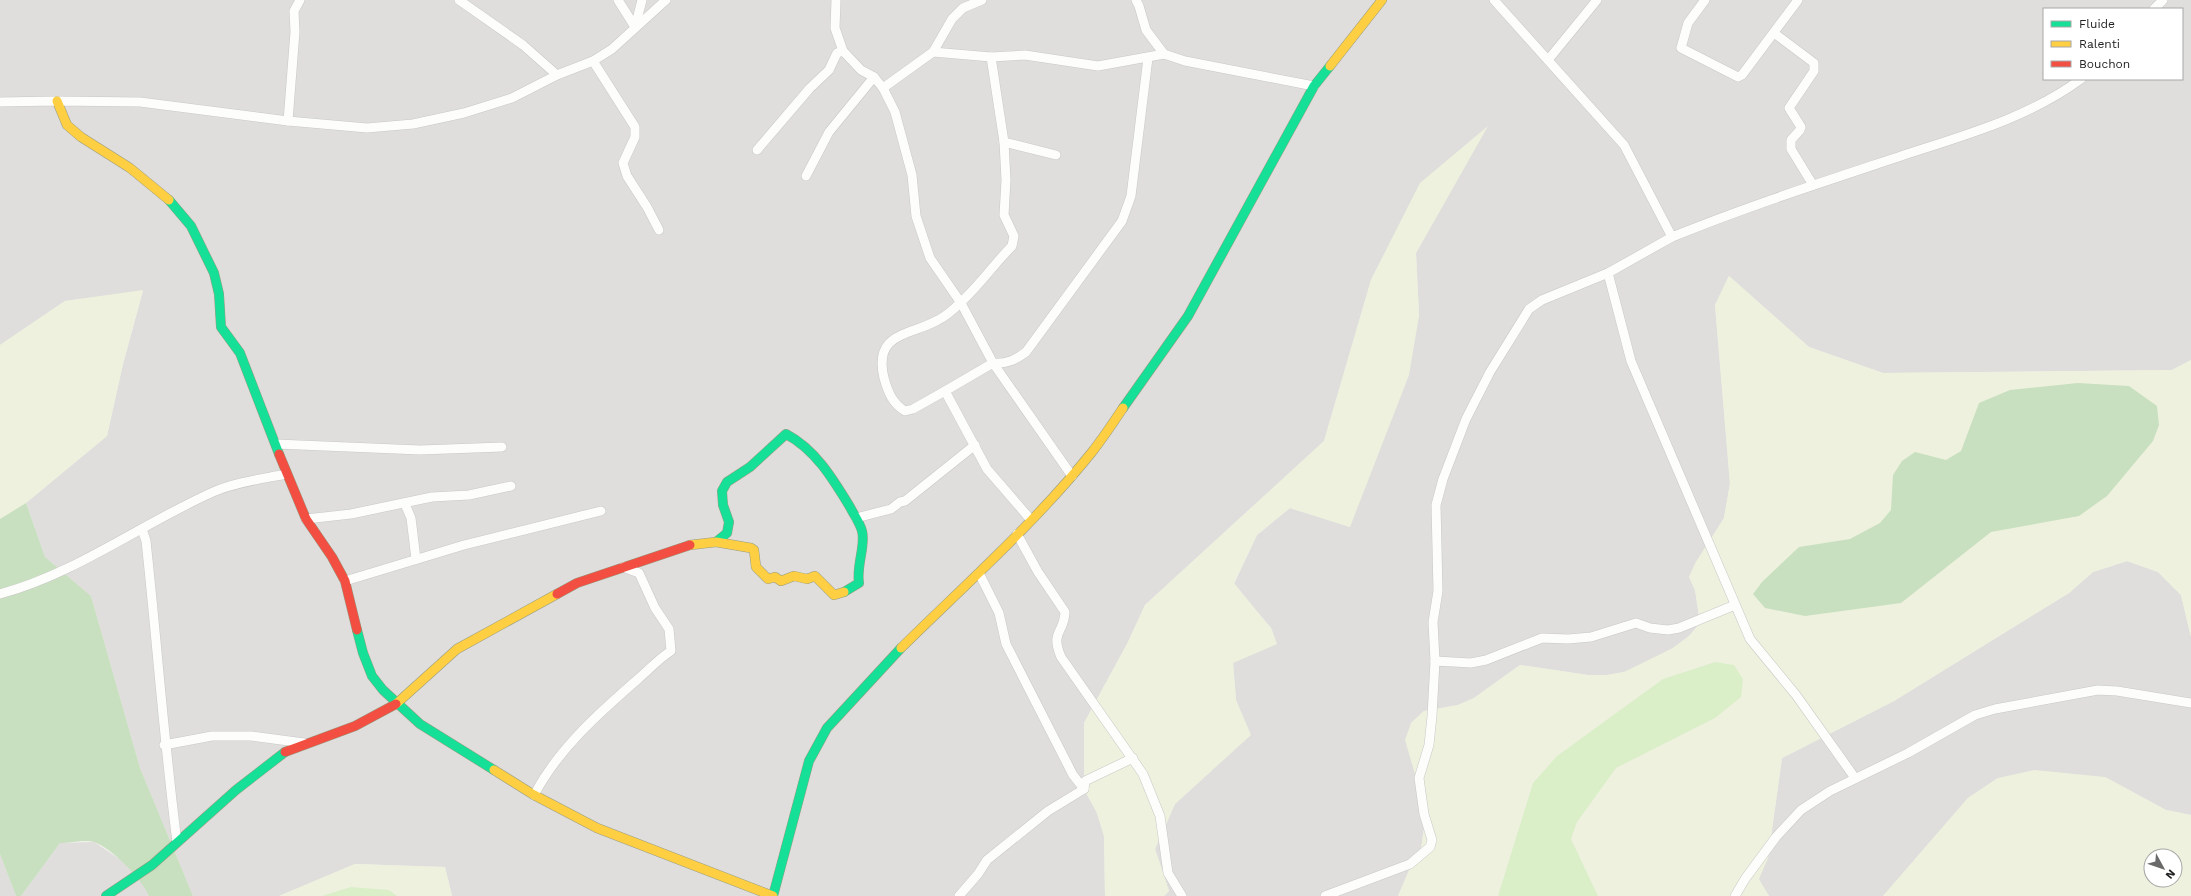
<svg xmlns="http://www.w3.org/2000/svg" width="2191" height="896" font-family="'Work Sans',sans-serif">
<rect width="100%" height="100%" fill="#f0efea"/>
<g fill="#dfdedc" fill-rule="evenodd">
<path d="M0,0H2191V360L2172,370L1883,373L1809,347L1729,276L1715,305L1730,483L1724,518L1696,562L1689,577L1695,590L1700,623L1689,636L1673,648L1641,665L1624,672L1607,675H1588L1520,665L1474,698L1458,705L1424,711L1411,723L1426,812L1421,850L1413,861L1398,896H1164L1169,891L1155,849L1175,804L1250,735L1236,700L1233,663L1272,629L1234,584L1257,535L1290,508L1350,527L1419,316L1416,253L1487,127L1420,184L1371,280L1324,441L1145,605L1128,642L1084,723V789L1097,813L1104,836L1105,896H452L445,867L355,864L279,896H193L140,768L91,596L45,557L26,503L107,436L123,364L143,291L65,301L0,345ZM2044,9H2182V79H2044Z"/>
<path d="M2127,561L2158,572L2181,595L2191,637V815L2166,810L2105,777L1998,778L1968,798L1883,896H1769L1758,879L1768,858L1782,758L1894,701L2069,593L2093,572Z"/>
<path d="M94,842L121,860L144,883L149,896H21L60,843Z"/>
<path d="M0,854L16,896H0Z"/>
</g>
<g fill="#eef1dd" fill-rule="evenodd">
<path d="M1488,126L1416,253L1419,316L1409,375L1350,527L1290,508L1257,535L1234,583L1272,630L1277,644L1233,663L1236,700L1251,735L1175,804L1155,849L1169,891L1164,896H1105L1104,836L1097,813L1084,789V723L1128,642L1145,605L1324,441L1371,280L1420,183Z"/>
<path d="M1729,276L1809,347L1883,373L2172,370L2191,360V637L2181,595L2158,572L2127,561L2093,572L2069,593L1894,701L1782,758L1768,858L1759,879L1769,896H1598L1571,839L1577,822L1616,768L1715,718L1734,666L1714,662L1663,679L1557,756L1533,783L1498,896H1398L1413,861L1421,850L1426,812L1405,740L1411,723L1424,711L1458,705L1474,698L1520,665L1588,675H1607L1624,672L1673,648L1689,636L1700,623L1695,590L1689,577L1696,562L1724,518L1730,484L1715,305Z"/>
<path d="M143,290L123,364L107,436L26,503L0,519V345L65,301Z"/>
<path d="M2034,770L2105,777L2166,810L2191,815V896H1883L1968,798L1998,778ZM2151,856H2175V880H2151Z"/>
<path d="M355,864L445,867L452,896H397L389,890L351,887L322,896H279Z"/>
</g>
<g fill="#daefc8">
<path d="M1715,662L1734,665L1743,679L1741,697L1715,718L1616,768L1577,822L1571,839L1598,896H1498L1533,783L1557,756L1663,679Z"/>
<path d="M351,887L389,890L397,896H322Z"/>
</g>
<g fill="#c8e0bf">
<path d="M2078,383L2129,386L2157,406L2159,425L2153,441L2107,496L2079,516L1991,532L1901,603L1805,616L1765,608L1753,594L1762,582L1799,547L1850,539L1880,523L1891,510L1893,475L1902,461L1915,452L1946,460L1961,451L1979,403L2010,390Z"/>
<path d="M26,503L45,557L91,596L140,768L193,896H149C142,879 112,848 94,842C85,839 70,843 60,843L21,896H16L0,854V519Z"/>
</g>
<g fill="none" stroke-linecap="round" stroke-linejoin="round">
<g stroke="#c9c8c6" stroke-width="10">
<g id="street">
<path d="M459,0L523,45L557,75"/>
<path d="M618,0L635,27"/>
<path d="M836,0L835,28L843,51L861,70L874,77L883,88L895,112L912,175L916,216L930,258L961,303L993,363L1072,476"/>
<path d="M1136,0L1139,6L1146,30L1164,54L1185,61L1314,86"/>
<path d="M1494,0L1624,145L1672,237C1748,206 1826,181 1904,155C1965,135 2028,118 2081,79"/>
<path d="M1705,0L1688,23L1681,48L1738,77L1742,75L1798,0"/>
<path d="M2154,9L2163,0"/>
<path d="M635,27L642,0"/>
<path d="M1774,33L1814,63V71L1789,108L1801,127L1800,130L1791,140V149L1813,185"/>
<path d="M933,52L991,57L1025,55L1098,66L1164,54"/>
<path d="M991,57L1004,142L1056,155"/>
<path d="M1548,60L1597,0"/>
<path d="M593,61L635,127V137L623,163L627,176L647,207L659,230"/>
<path d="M883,88L933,52L952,19L963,8L982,0"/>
<path d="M0,102L57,101L140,102L288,121L367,128L413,124L464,113L512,98L557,75L593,61L612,49L666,0"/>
<path d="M288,121L295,32L294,11L300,0"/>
<path d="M757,150L810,88L829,70L837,53L843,51"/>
<path d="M806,176L829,132L874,77"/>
<path d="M1608,273L1631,361L1750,639L1796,695L1855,778"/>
<path d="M945,391L913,409L905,411C892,403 888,392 884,378C873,332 910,336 938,320C946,316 954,309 960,303C979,286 994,264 1012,246L1014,236L1004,215L1006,180L1004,142"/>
<path d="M276,444L420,450L502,447"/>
<path d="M405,504L411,518L416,559"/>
<path d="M856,518L891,509L900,502L905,501L975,445"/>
<path d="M306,519L351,514L432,497L469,495L511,486"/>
<path d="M1031,520L987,469L945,391L993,363C1007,364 1015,360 1026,352L1122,221L1131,196L1148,58"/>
<path d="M142,529L146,541C157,642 164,742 177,842"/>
<path d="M1017,534L1038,572L1065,612C1064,634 1050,631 1061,657L1143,774L1160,816L1168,873L1182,896"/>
<path d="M345,581L464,545L601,511"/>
<path d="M0,594C77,573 141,524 213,492C236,482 262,479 286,474"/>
<path d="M1435,661L1471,663L1486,660L1542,638L1568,639L1591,637L1636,623L1650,628L1668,630L1679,628L1735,605"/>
<path d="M164,745L212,736H251L304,743"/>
<path d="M1084,789L1085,781L1133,758"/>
<path d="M534,795C559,748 599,713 638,679C650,669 658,659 671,651L669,629L655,608L639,573L623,567"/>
<path d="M959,896L978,874L987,860L1048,811L1084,789L1073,775L1006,644L999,613L979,573"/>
<path d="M1325,896L1410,864L1430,847L1432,840L1424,814L1419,778L1429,745L1432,716L1435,661L1433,622L1438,591L1436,505L1443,479L1466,419L1490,372L1529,309L1542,300L1608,273L1672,237"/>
<path d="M1735,896L1745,879L1776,837L1801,810L1830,791L1908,753L1975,715L1995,709L2098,690L2117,691L2191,703"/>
</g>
</g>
<g stroke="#989c80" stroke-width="10">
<g id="fast">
<path d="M169,200L191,226L214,273L219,294L221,327L240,353L279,454"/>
<path d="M1123,408L1188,316L1314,86L1330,66"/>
<path d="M716,542L727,533L729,522L723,505L722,491L727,482L750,467L786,434C815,449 833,479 850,507C854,515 860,523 862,531C866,545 856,566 859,583L844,592"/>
<path d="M357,630L363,653L372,676L383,690L420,724L494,770"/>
<path d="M106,896L152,865L236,790L285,752"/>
<path d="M773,896L809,761L827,728L901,648"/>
</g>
</g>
<g stroke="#989c80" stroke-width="10">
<g id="slow">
<path d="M1330,66L1382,0"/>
<path d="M57,101L67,125L81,137L130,168L169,200"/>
<path d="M690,545L716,542L751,548L754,550L756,567L768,579L775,577L781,581L794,576L807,579L815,576L834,595L844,592"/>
<path d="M901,648C966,584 1035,523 1092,452C1103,438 1113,423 1123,408"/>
<path d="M396,704L457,649L557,594"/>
<path d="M494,770L534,795L597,828L773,896"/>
</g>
</g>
<g stroke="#989c80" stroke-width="10">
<g id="jam">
<path d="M279,454L306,519L332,557L345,581L357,630"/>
<path d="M557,594L577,583L690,545"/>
<path d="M285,752L355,726L396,704"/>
</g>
</g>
<use href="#street" stroke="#fdfdfc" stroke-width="9"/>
<use href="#fast" stroke="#16e098" stroke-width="9"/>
<use href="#slow" stroke="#ffcf43" stroke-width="9"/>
<use href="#jam" stroke="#f24e42" stroke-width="9"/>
</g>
<rect x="2043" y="8" width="140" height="72" fill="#ffffff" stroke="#a7a7a7"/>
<rect x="2051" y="21" width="20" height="6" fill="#16e098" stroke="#a7a7a7"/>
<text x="2079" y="28" font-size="12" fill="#222222">Fluide</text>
<rect x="2051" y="41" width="20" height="6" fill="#ffcf43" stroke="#a7a7a7"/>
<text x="2079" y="48" font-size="12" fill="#222222">Ralenti</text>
<rect x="2051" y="61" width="20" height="6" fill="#f24e42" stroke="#a7a7a7"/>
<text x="2079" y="68" font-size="12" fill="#222222">Bouchon</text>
<g transform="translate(2163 868) rotate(130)"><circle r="19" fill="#ffffff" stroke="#a7a7a7"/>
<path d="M0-3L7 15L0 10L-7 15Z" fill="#6a6a68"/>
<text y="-6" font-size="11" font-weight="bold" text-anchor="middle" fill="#222222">N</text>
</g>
</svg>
